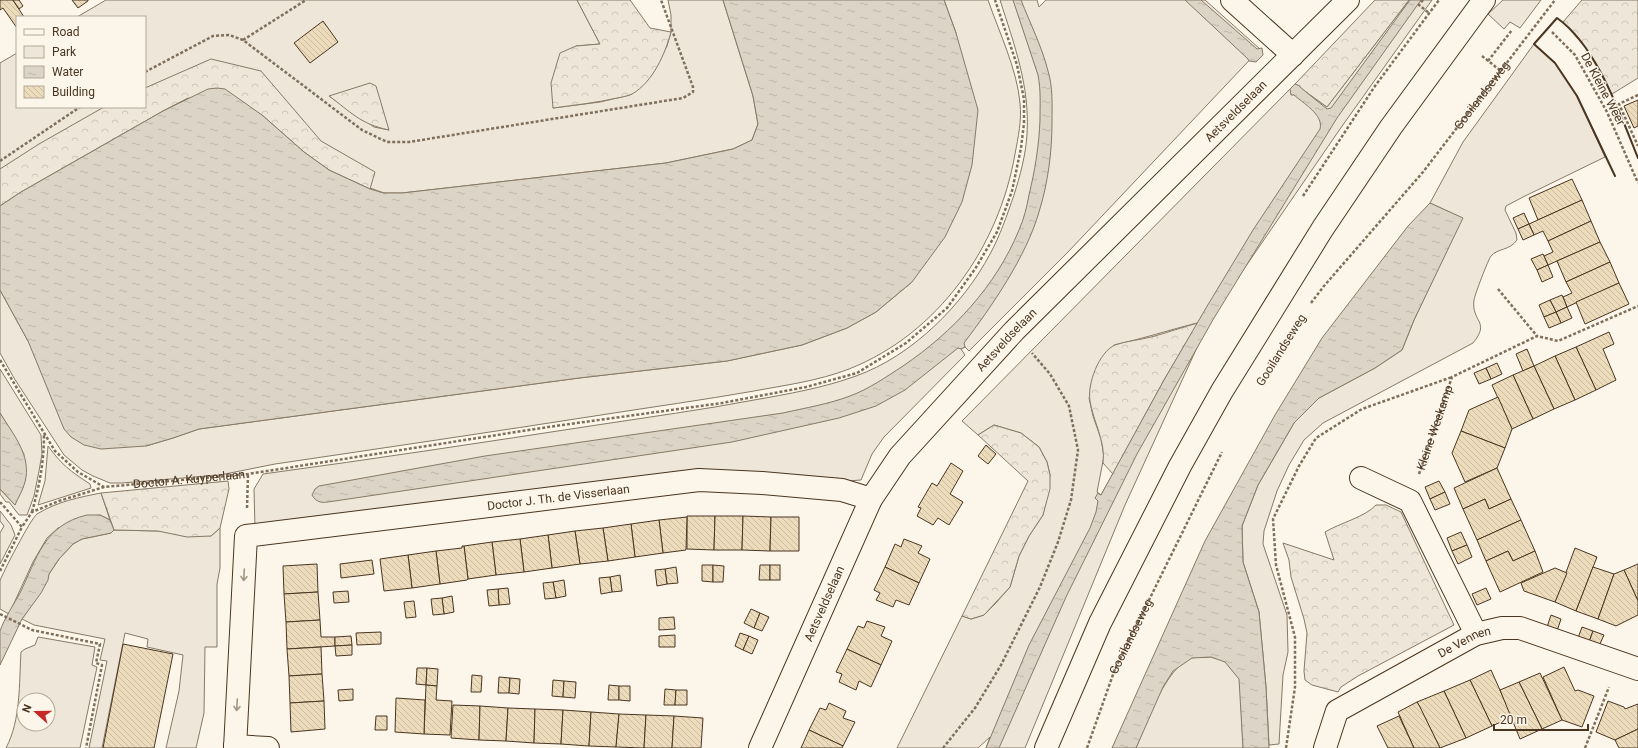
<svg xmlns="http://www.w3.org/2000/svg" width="1638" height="748" font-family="Roboto,sans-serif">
<defs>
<pattern id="forest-crowns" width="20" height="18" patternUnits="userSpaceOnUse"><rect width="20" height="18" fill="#ede6d9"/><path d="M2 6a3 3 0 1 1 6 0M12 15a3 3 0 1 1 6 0" fill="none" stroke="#cdc6ba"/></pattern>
<pattern id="water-ripples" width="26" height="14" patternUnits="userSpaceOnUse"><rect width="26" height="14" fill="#dcd4c6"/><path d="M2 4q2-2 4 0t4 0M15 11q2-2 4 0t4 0" fill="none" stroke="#beb7aa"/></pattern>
<pattern id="building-back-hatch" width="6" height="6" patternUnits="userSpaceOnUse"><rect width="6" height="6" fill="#ecdcbc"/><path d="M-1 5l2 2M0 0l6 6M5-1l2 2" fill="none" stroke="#ccbda1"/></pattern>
</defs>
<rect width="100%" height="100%" fill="#fbf6e9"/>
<g fill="#ede6d9" stroke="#887966" fill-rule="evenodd">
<path d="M106,0H577L600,44L576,46L553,108L600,102L630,95L651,76L667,46L671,32V15L668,0H723L753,96L758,124L752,140L733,149L666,163L402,193H384L356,183L188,98L163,111L21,192L0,206V63L17,53V107H145V17H77ZM329,96L389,130L374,127Z"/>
<path d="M944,0H988C999,32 1017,69 1020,103C1022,120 1018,138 1015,154C999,247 938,334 849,369C818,381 786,385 754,391C703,400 652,407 601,415C492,432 383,448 275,464L220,475L122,483H110L93,476L82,470L64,455L14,378L0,353V290L28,341L146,446L173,438L199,429L579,378L727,361L802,345L847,328L876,312L912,282L956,33Z"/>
<path d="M1000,0H1037L1039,7L1046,0H1205L1260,49L1068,252L969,351L965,347L961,349L965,355L884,437L872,454L861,480L847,481L837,478L835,483L810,477L255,528L254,489L263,474C374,459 486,442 597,425C649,417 702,410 754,400C788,394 823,388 856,376C912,356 963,305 990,254C1000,236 1007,215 1014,195C1020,176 1026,154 1027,134C1030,86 1014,44 1000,0Z"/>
<path d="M1409,0H1432L1340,129L1211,317L1125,505L1025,748H986L990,737L978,748H897L962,616L971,619L984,615L995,604L1010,587L1019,556L1029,536L1043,515L1050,475L1047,462L1039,447L1021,433L994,425L978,435L962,421L1295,84L1327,107ZM1197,323L1101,495L1097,492L1104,456L1101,439L1093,416L1089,398L1114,345C1142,339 1169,330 1197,323Z"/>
<path d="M1503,0H1541L1520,28L1510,22L1504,29L1488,14Z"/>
<path d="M1534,44L1555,63L1577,96L1605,157L1523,197L1506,206L1505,210L1516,233L1517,240C1509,251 1498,248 1491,256C1488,260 1475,294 1474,300C1471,322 1491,321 1473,343L1323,423L1304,440L1289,465L1277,491L1264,531L1263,544L1287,615L1288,652L1283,675L1279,744L1269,745L1266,687L1259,612L1243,562L1242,526L1258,485L1294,423L1319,398L1375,368L1402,350L1414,320L1462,218L1430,203L1463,142Z"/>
<path d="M0,369L41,435L42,454L39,471L34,496L27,515H19L9,502H6L0,494V489L15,505L24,454L0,413Z"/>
<path d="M48,446C62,465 70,471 90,484L91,488L38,505L45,481Z"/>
<path d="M101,493L110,520L100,515L58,528L47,538L33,562L9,614L0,609C0,600 0,590 0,581C2,574 31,518 37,514C56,502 80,497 101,493Z"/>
<path d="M0,511L11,525L15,535L0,564V533L4,526L0,521Z"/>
<path d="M220,528V568L217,584V647H205L204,713L196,748H166L179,691L183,655L147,647L148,639L125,633L102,748H89L107,661L100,660L105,639L34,625L22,619L45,585L49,574L59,559L73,544L82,539L111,533L114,530L158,531L211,536Z"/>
<path d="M38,637L95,647L92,665L97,667L80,748H6C21,720 19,683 21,652L25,649L35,645ZM24,700H48V724H24Z"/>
<path d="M1211,657L1225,661L1240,679L1243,748H1136C1146,724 1166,666 1192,658C1197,656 1205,658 1211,657Z"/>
</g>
<g fill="url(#forest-crowns)" stroke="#887966">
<path d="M577,0H630L650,28L671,32C665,54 653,82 632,94C628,96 622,97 617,98C596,103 574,105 553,108L551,83L560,53L576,46L600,44Z"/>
<path d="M1375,0H1409L1327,107L1295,84Z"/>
<path d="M1582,0H1638V78L1612,94L1586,48L1563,22Z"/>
<path d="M211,59L261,71L321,141L375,172L370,189L329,170L304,152L262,115L188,98L163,111L21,192L0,206V169L39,144L104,107H145V88Z"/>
<path d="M370,83L376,86L389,130C360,124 351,112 329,96Z"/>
<path d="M1198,323L1164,380L1113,474L1103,463C1106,442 1093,421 1090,401C1087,384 1099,352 1115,345C1126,341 1140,340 1151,337C1167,333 1182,327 1198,323Z"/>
<path d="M994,425L1021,433L1039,447L1047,462L1050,475V489L1043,515L1029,536L1019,556L1010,587L984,615L971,619L962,616L1028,481L978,435Z"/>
<path d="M228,481L229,489L220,528L211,536L187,537L158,531L114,530L101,493Z"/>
<path d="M1376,505H1386L1401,512L1454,625L1358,676L1341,687L1338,692L1312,685L1305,680L1304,671L1307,633L1304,619L1291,577L1289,560L1283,543L1334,560L1325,532C1340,523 1365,517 1376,505Z"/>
</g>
<g fill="url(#water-ripples)" stroke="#887966">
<path d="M723,0H944L956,33L978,110L972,165L962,202L945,237L912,282L876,312L847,328L802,345L727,361L579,378L199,429L173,438L146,446L101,449L84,445L71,437L64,429L28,341L0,290V206L21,192L163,111L208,89L217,88L225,89L262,115L304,152L329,170L370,189L384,193H402L666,163L733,149L752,140L758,124L753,96Z"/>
<path d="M1013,0H1021C1030,23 1042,47 1048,71C1053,87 1052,105 1052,122C1052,152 1048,183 1039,212C1026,257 992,306 964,343L965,347L961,349L958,348L905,390L876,406L839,418L732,442L328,502C321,503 316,502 312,495L315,489L319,486L485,456L783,413C805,408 829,404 850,396C869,389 886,377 903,366C953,332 996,286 1019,230C1024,219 1027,206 1029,195C1035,170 1039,146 1040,120C1040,105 1041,90 1038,75Z"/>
<path d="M1185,0H1201L1257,49L1262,48L1263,55L1256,62L1249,61L1248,59Z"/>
<path d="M1410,0H1421L1337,118L1214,318L1137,454L1066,597L999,748H986L1029,645L1090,528L1096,512L1098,501L1095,498L1098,493L1101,495L1164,380L1206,308L1253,230L1320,129C1324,115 1303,103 1294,95H1291L1290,89L1295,84L1300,86V87L1327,109L1331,108Z"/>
<path d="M1430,203L1463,218L1414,320L1402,350L1375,368L1319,398L1294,423L1258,485L1242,526L1243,562L1259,612L1266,687L1269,748H1243L1239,679L1225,662L1211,657L1192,658L1173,671L1163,687L1136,748H1112L1205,541L1275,415L1322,338L1408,226Z"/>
<path d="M0,413C13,434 32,456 25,482C23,490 18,498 15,505L0,489Z"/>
<path d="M87,515H100L110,520L114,530L111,533L82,539L73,544L59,559L49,574L48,580L41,593L22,619L0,665C0,655 0,641 0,631C4,619 14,604 20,593C37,558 44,525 87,515Z"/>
</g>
<g fill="url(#building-back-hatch)" stroke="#4a3520">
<path d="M0,0H13L24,17H17V28L3,8L0,10Z"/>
<path d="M13,0H19L23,6L19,9Z"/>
<path d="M72,0H88V1L78,8Z"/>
<path d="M323,21L338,42L310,63L294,43Z"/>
<path d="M1638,100V126L1634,128L1624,106Z"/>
<path d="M1572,179L1582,200L1538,220L1529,198Z"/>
<path d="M1582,200L1591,221L1548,241L1543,231L1534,235L1529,224Z"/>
<path d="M1524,213L1529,224L1518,229L1513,218Z"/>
<path d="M1591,221L1600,242L1548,265L1544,256L1553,252L1548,241Z"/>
<path d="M1529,224L1534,235L1523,240L1518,229Z"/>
<path d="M1600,242L1610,262L1566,282L1557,261Z"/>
<path d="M1543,254L1548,265L1537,270L1531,259Z"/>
<path d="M1610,262L1619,283L1567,307L1563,297L1572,293L1566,282Z"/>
<path d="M1548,265L1553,277L1542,282L1537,270Z"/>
<path d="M1619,283L1629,304L1585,324L1576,302Z"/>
<path d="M1562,295L1567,307L1556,312L1550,300Z"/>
<path d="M1550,300L1556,312L1544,317L1539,305Z"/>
<path d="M1567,307L1572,318L1561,323L1556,312Z"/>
<path d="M1556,312L1561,323L1549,328L1544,317Z"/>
<path d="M1609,332L1614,344L1603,349L1616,380L1596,390L1576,347Z"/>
<path d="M1576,347L1596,390L1575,400L1555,356Z"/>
<path d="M1527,349L1534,366L1523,371L1516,354Z"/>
<path d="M1555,356L1575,400L1554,409L1534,366Z"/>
<path d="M1497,363L1502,374L1491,379L1486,368Z"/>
<path d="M1534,366L1554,409L1533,419L1513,375Z"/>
<path d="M1486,368L1491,379L1479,384L1474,373Z"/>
<path d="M1513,375L1533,419L1512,429L1492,385Z"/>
<path d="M1498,397L1512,429L1505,448L1461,431L1469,410Z"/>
<path d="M1461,431L1505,448L1497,468L1465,482L1452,453Z"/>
<path d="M986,445L996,454L988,464L978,456Z"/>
<path d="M951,463L963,471L950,494L963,502L949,525L938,518L933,525L917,516L921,508L918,507L932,483L937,486Z"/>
<path d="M1497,468L1511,499L1489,509L1485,499L1463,509L1454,488Z"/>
<path d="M1439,481L1445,492L1430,499L1425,487Z"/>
<path d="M1445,492L1450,504L1435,510L1430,499Z"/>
<path d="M1485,499L1489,509L1511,499L1521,520L1477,540L1463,509Z"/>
<path d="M687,516H715L714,550L687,549Z"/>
<path d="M715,516H743L742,550H714Z"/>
<path d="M743,516L771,517L770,551L742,550Z"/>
<path d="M687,517L686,550L663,553L659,520Z"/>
<path d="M771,517H799V551H770Z"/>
<path d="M659,520L663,553L635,557L631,524Z"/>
<path d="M1521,520L1535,551L1513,561L1508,551L1486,561L1477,540Z"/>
<path d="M631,524L635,557L608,561L603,528Z"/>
<path d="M603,528L608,561L580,564L575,531Z"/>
<path d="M575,531L580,564L552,568L548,535Z"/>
<path d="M1461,532L1467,545L1452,551L1447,538Z"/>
<path d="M548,535L552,568L524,572L520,539Z"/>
<path d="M520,539L524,572L496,575L492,542Z"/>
<path d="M904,539L922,546L918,553L930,559L919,583L885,567L895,544L901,547Z"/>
<path d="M492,542L496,575L468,579L464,546Z"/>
<path d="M1467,545L1472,557L1458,564L1452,551Z"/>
<path d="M462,546H464L468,579L467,580L440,584L436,551L462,548Z"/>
<path d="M1575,548L1597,557L1576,611L1555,602Z"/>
<path d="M436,551L440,584L412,588L408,555Z"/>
<path d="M1508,551L1513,561L1535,551L1543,572L1500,592L1486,561Z"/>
<path d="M408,555L412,588L384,591L380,559Z"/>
<path d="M372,560L374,574L341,578L340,564Z"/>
<path d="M317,564L318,592L284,594L283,566Z"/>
<path d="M1638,564V601L1624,570Z"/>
<path d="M702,565H713V582L702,581Z"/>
<path d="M713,565L724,566L723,582H713Z"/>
<path d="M760,565H770V580H759Z"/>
<rect x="770" y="565" width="10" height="15"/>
<path d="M676,567L678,583L667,584L665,569Z"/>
<path d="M885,567L919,583L909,605L896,600L893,607L876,600L880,593L874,590Z"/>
<path d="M1593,567L1614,574L1598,619L1576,611Z"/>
<path d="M1555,568L1567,573L1555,602L1524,591L1521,583Z"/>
<path d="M665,569L667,584L657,586L655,570Z"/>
<path d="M1624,570L1638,601V615L1616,626L1598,619L1614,574Z"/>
<path d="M620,575L622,591L612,592L610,577Z"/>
<path d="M610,577L612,592L601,594L599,578Z"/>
<path d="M564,580L566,596L556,598L553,582Z"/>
<path d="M553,582L556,598L545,599L543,583Z"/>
<path d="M508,588L510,604L499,605L498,589Z"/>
<path d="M1486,588L1491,599L1477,605L1472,594Z"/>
<path d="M498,589L499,605L489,606L487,590Z"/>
<path d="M348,591L349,602L334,603L333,592Z"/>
<path d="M318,592L320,620L286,622L284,594Z"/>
<path d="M452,596L454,612L444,614L442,598Z"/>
<path d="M442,598L444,614L433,615L431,599Z"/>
<path d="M414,601L416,617L406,618L404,602Z"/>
<path d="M751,609L760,613L754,628L744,623Z"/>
<path d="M760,613L769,617L762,631L754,628Z"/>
<path d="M1551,615L1561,619L1557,631L1547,627Z"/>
<path d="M674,617L675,629L659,630V618Z"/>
<path d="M320,620L321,637H335V646L287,649L286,622Z"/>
<path d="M867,621L885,627L881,636L892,641L881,665L847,649L858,626L864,628Z"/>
<path d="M1582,627L1593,631L1589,642L1578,638Z"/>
<path d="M1593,631L1604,635L1599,646L1589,642Z"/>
<path d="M381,632V644L357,645L356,633Z"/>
<path d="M740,633L749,636L743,650L735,646Z"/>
<path d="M675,635V647H659V636Z"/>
<path d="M351,636L352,645L335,646V637Z"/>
<path d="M749,636L758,640L752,654L743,650Z"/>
<path d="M123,644L173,654L154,748H103Z"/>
<path d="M352,645V655L336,656L335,646Z"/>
<path d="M321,647L322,674L289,676L287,649Z"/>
<path d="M847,649L881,665L871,687L859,681L856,690L839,682L842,674L836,672Z"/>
<path d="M1564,667L1575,691L1578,690L1594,696L1582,727L1562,720L1543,677Z"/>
<path d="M417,668H427L426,685L416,684Z"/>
<path d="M427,668L438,669L437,686L426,685Z"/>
<path d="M1491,670L1512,717L1492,726L1470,680Z"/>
<path d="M1540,673L1562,720L1542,729L1519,682Z"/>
<path d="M322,674L324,701L290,703L289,676Z"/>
<path d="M472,675L482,676L481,692H471Z"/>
<path d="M499,677L510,678L509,693H498Z"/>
<path d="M510,678L520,679L519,694L509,693Z"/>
<path d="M553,680L564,681L563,697L552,696Z"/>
<path d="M1470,680L1492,726L1466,738L1444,691Z"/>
<path d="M564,681L576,682L575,698L563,697Z"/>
<path d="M1519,682L1542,729L1520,739L1500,690Z"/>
<path d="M426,685L437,686L436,700L452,701L450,735L424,734Z"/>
<path d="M609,685L619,686V700H608Z"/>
<path d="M619,686H630V701L619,700Z"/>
<path d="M353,689V700L339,701L338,690Z"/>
<path d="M665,689L676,690L675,705H664Z"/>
<path d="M676,690H687V705H675Z"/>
<path d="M1444,691L1466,738L1440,748L1417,702Z"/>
<path d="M396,698L425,700L424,734L395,732Z"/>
<path d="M324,701L325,729L291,732L290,703Z"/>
<path d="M1608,701L1624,707L1625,709L1638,704V729L1615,740L1596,732Z"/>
<path d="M1417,702L1420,707L1440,748H1414L1398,712Z"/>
<path d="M829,703L846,711L843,718L855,722L843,746L809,730L820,708L826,710Z"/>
<path d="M453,705L480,706L479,740L451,738Z"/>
<path d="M480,706L508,708L506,741L479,740Z"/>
<path d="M508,708L535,709L534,743L506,741Z"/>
<path d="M535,709L563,710L561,744L534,743Z"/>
<path d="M563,710L591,712L589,746L561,744Z"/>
<path d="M591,712L619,714L616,747L589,746Z"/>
<path d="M619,714L646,715L644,748L616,747Z"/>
<path d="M646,715L674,716L672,748H644Z"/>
<path d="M376,716H387V730H375Z"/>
<path d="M674,716L703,718L701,748H672Z"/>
<path d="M1399,716L1414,748H1388L1377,726Z"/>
<path d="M1638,729V748H1619L1615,740Z"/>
<path d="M809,730L843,746L842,748H801Z"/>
</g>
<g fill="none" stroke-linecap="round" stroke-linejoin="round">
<g stroke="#4a3520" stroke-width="24">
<g id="minor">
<path d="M1232,0L1293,55"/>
<path d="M1361,478L1410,501L1476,634"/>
<path d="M235,746L268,748"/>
<path id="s5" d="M235,748L246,536L699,480L762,483L842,490L871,499"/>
<path id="s6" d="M760,748L871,499L900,456L1014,331L1348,0"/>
<path id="s7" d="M1325,748L1337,711L1476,634L1502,628H1520L1638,669"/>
</g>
</g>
<g stroke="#4a3520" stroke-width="24">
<path id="major" d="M1046,748L1100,623L1180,466L1222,391L1323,228L1391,127L1484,0"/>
</g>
<g stroke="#7f6f5c" stroke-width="2.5" stroke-dasharray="3 2" stroke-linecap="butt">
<path d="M1423,0L1419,5L1429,13"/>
<path d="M1552,32L1575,55L1607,112L1638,183"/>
<path d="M243,40L306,0"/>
<path d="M1482,56L1501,71"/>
<path d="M1488,61L1512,30"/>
<path d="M145,72L213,36L229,35L243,40L362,130L387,142H409L683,98L693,92V87L661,0"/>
<path d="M1638,95L1619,104L1638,146"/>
<path d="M0,161L80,107"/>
<path d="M1303,196L1375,86L1439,0"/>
<path d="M1498,289L1537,336"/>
<path id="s1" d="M1311,303L1324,286L1423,172L1555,0"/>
<path d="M0,360L55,451L78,472L104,487"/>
<path id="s2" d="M1419,474L1452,377L1537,336L1558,341L1638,306"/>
<path id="s3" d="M0,502L22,527L32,512L59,501L104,487L248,474L548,427L722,403L806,387L857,373L906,343L947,308L975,269L997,232L1012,191L1021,148L1024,123V99L1017,65L995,0"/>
<path d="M247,508L248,474"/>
<path d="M32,512C40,483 44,462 44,433"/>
<path d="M0,571L22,527"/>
<path d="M0,614L32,630L100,644L96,663L102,665L86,748"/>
<path d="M943,748L975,708L1001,665L1040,587L1058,542L1071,500L1078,450L1069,406L1050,374L1032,353"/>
<path id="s4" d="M1087,748L1115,669L1222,452"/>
<path d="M1286,748L1295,687V637L1276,565L1273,519L1299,466L1316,438L1362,409L1452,377"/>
<path d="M1585,748L1609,687"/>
</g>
<use href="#minor" stroke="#fbf6e9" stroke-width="22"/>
<use href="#major" stroke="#fbf6e9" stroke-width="22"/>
<path stroke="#4a3520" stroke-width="2" d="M1615,176L1577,96L1555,63L1534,44L1557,18C1597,46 1620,114 1638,158"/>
</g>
<defs><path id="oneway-shaft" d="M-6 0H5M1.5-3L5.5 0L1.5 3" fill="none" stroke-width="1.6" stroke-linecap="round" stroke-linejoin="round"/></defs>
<g stroke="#a29684">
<use href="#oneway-shaft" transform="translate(244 575) rotate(93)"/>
<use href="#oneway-shaft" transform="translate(237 705) rotate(93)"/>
</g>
<g text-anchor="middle" stroke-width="3" stroke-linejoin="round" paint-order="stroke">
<g font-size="12" fill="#4a3520" stroke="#fbf6e9">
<text transform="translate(1603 89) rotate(62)" y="4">De Kleine Weer</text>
<text dy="4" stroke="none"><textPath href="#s1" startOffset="269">Gooilandseweg</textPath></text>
<text dy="4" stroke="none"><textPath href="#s6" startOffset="806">Aetsveldselaan</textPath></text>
<text dy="4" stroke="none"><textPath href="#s6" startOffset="482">Aetsveldselaan</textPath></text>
<text transform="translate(1281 350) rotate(-58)" y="4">Gooilandseweg</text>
<text dy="4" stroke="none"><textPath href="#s2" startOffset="49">Kleine Weekamp</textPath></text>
<text dy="4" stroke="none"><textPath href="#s3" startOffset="213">Doctor A. Kuyperlaan</textPath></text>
<text dy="4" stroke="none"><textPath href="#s5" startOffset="527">Doctor J. Th. de Visserlaan</textPath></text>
<text dy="4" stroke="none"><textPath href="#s6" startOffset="158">Aetsveldselaan</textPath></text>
<text dy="4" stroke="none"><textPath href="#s4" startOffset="120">Gooilandseweg</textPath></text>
<text dy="4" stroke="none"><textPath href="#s7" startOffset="184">De Vennen</textPath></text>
</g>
</g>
<rect x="16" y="16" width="130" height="92" fill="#fbf6e9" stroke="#b4a999"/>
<rect x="24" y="29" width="20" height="6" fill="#fbf6e9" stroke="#b4a999"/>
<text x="52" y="36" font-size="12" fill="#4a3520">Road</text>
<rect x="24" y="46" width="20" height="12" fill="#ede6d9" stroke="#b4a999"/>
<text x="52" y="56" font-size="12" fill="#4a3520">Park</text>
<rect x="24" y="66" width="20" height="12" fill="url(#water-ripples)" stroke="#b4a999"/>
<text x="52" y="76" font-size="12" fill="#4a3520">Water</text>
<rect x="24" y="86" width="20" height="12" fill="url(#building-back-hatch)" stroke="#b4a999"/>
<text x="52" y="96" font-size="12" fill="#4a3520">Building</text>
<g transform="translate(36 712) rotate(291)"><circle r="19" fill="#fbf6e9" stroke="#b4a999"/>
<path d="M0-3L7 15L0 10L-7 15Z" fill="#c62828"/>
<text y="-6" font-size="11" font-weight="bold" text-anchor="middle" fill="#4a3520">N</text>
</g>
<path d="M1494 724v6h94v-6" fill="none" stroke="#4a3520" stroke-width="2"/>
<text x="1500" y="724" font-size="12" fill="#4a3520" stroke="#fbf6e9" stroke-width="3" paint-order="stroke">20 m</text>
</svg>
